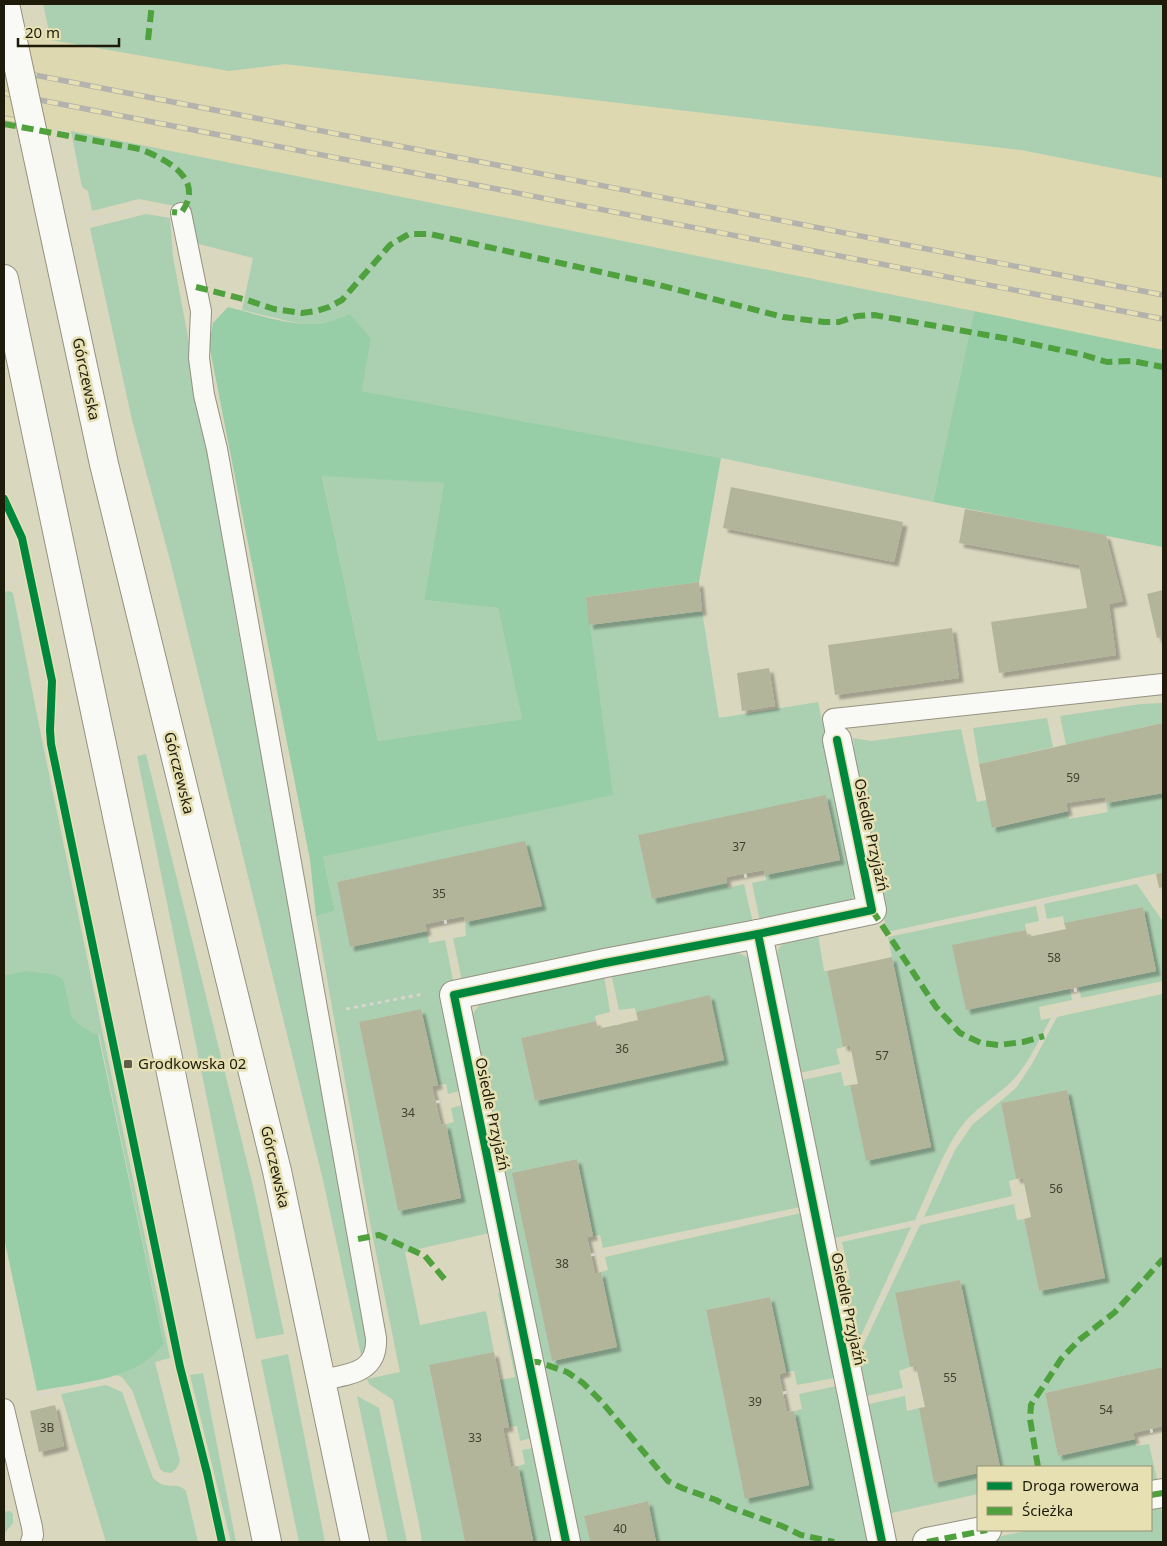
<svg xmlns="http://www.w3.org/2000/svg" width="1167" height="1546" font-family="'Noto Sans',sans-serif">
<defs>
<filter id="shadow"><feDropShadow dx="4.5" dy="4.5" stdDeviation="1" flood-color="#0004"/></filter>
</defs>
<rect width="100%" height="100%" fill="#dad7bf"/>
<path fill="#ddd8b0" d="M4,31L229,71L285,64L1021,150L1163,178V350L54,128L52,137L4,127Z"/>
<g fill="#abcfb1">
<path d="M43,4H1163V178L1021,150L285,64L229,71L51,40Z"/>
<path d="M71,131L974,311L933,502L721,458L362,391L371,339L334,321L312,325L292,322L242,310L253,258L199,244L193,236L191,209L139,199L92,211L88,191L82,187Z"/>
<path d="M146,214L170,218L173,257L202,412L238,631L311,1018L352,1220L366,1346L361,1355L323,1180L170,560L132,420L90,228Z"/>
<path d="M322,475L444,483L424,600L498,608L522,719L378,741Z"/>
<path d="M9,591L13,593L42,740L170,1358L155,1362L180,1461L177,1468L171,1473L164,1472L160,1469L132,1390L122,1377L116,1375C136,1367 148,1359 164,1343L99,1034H95L79,1024L72,1017L68,1003L53,974L26,971L4,975V592Z"/>
<path d="M702,611L719,718L818,702L858,889C855,897 851,900 844,904L760,921L752,883L766,880L765,875L840,860L826,796L638,835L652,898L727,883L728,888L744,884L753,923L462,981L453,938L466,936L465,922L541,906L525,842L337,882L351,947L427,931L429,943L445,940L454,985L441,989L463,1090L448,1094L446,1084L438,1085L421,1009L359,1022L398,1211L461,1198L446,1124L454,1122L451,1108L467,1104L494,1232L405,1252L420,1325L486,1311L494,1352L429,1366L465,1542H422L419,1524L393,1400L369,1384L367,1379L400,1372L371,1228L316,916L335,911L323,857L612,795L589,625Z"/>
<path d="M1163,703V723L1066,745L1060,716L1141,704Z"/>
<path d="M1047,718L1053,747L979,764L973,728Z"/>
<path d="M961,729L977,802L987,800L993,828L1068,811L1069,819L1108,812L1106,803L1163,793V872L887,932L850,756L854,747L853,738L871,741Z"/>
<path d="M146,754L253,1186L284,1334L256,1339L137,756Z"/>
<path d="M1137,884L1163,922V981L1081,998L1079,987L1156,971L1143,907L1064,923L1063,916L1047,919L1044,904Z"/>
<path d="M1036,906L1039,921L1025,924L1026,930L953,945L966,1009L1070,989L1072,1000L1039,1007L1041,1020L1051,1018C1039,1039 1028,1066 1010,1083C994,1098 974,1109 961,1127C943,1151 928,1192 915,1220L830,1239L797,1081L841,1072L844,1086L850,1085L866,1160L931,1147L888,937Z"/>
<path d="M818,934L824,971H827L843,1047L836,1049L840,1064L795,1074L777,957L778,950L785,939Z"/>
<path d="M733,950L747,957L752,962L805,1206L603,1248L600,1235L593,1236L577,1159L513,1173L552,1361L616,1347L601,1272L608,1270L605,1257L806,1212L840,1377L797,1385L794,1371L786,1372L770,1297L706,1310L745,1498L809,1485L794,1411L802,1409L799,1394L841,1385L874,1542H656L647,1501L584,1516L590,1542H575L472,1020L474,1012L483,1000L604,975L610,1012L595,1016L596,1021L521,1038L535,1101L723,1060L709,996L636,1012L635,1008L619,1010L611,973Z"/>
<path d="M1162,994L1163,1367L1045,1393L1058,1456L1135,1439L1136,1446L1149,1444L1158,1484L1151,1486V1467H1000L960,1280L895,1294L910,1367L899,1371L903,1388L862,1397L855,1363L920,1225L1014,1204L1017,1220L1024,1219L1039,1291L1104,1277L1067,1090L1001,1103L1016,1179L1009,1181L1012,1196L924,1217L955,1150L972,1125L1016,1088L1032,1064L1057,1017Z"/>
<path d="M911,1227L853,1353L839,1282L850,1279L842,1242Z"/>
<path d="M506,1292L536,1437L520,1441L517,1426L509,1427L500,1380L515,1377L498,1293Z"/>
<path d="M288,1354L325,1542H299L261,1360Z"/>
<path d="M203,1373L236,1542H231L190,1375Z"/>
<path d="M106,1385L122,1392L153,1478C167,1492 176,1480 186,1491L198,1542H106L61,1394Z"/>
<path d="M357,1396L379,1408L407,1542H388Z"/>
<path d="M905,1396L907,1411L919,1408L934,1482L978,1473V1494L887,1514L865,1405Z"/>
<path d="M538,1447L557,1542H524L533,1540L518,1466L525,1464L522,1450Z"/>
<path d="M1160,1503L1163,1519V1542H972L1031,1530H1151V1505Z"/>
<path d="M10,1511L13,1514V1523L4,1534V1512Z"/>
</g>
<g fill="#97cea8" fill-rule="evenodd">
<path d="M228,307C252,313 288,325 312,324C325,324 338,319 350,314L371,339L362,391L721,458L699,582L586,597L613,795L323,857L335,911L316,916L310,860L209,344L213,323ZM322,476L444,483L424,600L498,608L522,719L378,741Z"/>
<path d="M974,311L1163,350V547L933,502Z"/>
<path d="M26,971L53,974L63,979L72,1017L79,1024L95,1034H98L164,1344C159,1348 155,1354 150,1358C121,1381 72,1384 37,1391L4,1238V975Z"/>
</g>
<g fill="#b2b59a" filter="url(#shadow)">
<path d="M731,487L903,522L894,562L723,528Z"/>
<path d="M965,509L1106,535L1123,601L1109,604L1116,655L999,673L991,622L1087,608L1079,565L959,543Z"/>
<path d="M699,582L702,611L589,625L586,597Z"/>
<path d="M1163,590V637L1157,638L1147,594Z"/>
<path d="M952,628L959,678L835,695L828,645Z"/>
<path d="M769,668L775,706L742,711L737,673Z"/>
<path d="M1163,723V793L1106,803L1105,797L1066,803L1068,811L992,828L979,764Z"/>
<path d="M826,795L840,860L765,875L764,870L726,877L727,883L652,899L638,835Z"/>
<path d="M525,841L542,906L465,922L464,916L425,924L427,931L350,947L337,882Z"/>
<path d="M1163,872V887L1159,888L1156,874Z"/>
<path d="M1143,907L1156,971L966,1010L952,945L1026,930L1028,937L1066,929L1064,923Z"/>
<path d="M892,957L931,1147L866,1161L850,1085L858,1084L850,1045L843,1047L827,971Z"/>
<path d="M710,995L724,1060L535,1101L521,1038L596,1021L598,1029L638,1020L636,1012Z"/>
<path d="M421,1009L438,1085L432,1086L441,1125L446,1124L461,1198L398,1211L359,1022Z"/>
<path d="M1067,1090L1105,1278L1039,1291L1024,1219L1031,1217L1023,1178L1016,1179L1001,1103Z"/>
<path d="M577,1159L593,1236L587,1237L591,1255L595,1274L601,1272L617,1347L552,1361L512,1173Z"/>
<path d="M960,1280L1000,1467H978V1473L934,1483L919,1408L925,1407L916,1366L910,1367L895,1293Z"/>
<path d="M770,1297L786,1372L779,1374L787,1412L794,1411L809,1485L745,1499L706,1310Z"/>
<path d="M494,1352L509,1427L503,1428L511,1467L518,1466L533,1541L524,1542H465L429,1365Z"/>
<path d="M1163,1367V1426L1133,1433L1135,1439L1058,1456L1045,1393Z"/>
<path d="M55,1405L64,1446L39,1452L30,1411Z"/>
<path d="M648,1501L656,1542H590L584,1516Z"/>
</g>
<g fill="none" stroke-linecap="round" stroke-linejoin="round">
<g stroke="#959280" stroke-width="22">
<g id="service">
<path d="M181,213L201,311L199,358L204,395L217,449L376,1338C378,1373 349,1374 322,1380"/>
<path d="M837,740L833,719L1163,684"/>
<path d="M4,1409L32,1527L33,1535L31,1542"/>
</g>
</g>
<g stroke="#959280" stroke-width="30">
<g id="minor">
<path d="M837,740L872,910L758,934L882,1542"/>
<path d="M1151,1495L1163,1493"/>
<path d="M566,1542L454,995L605,963L758,934"/>
<path d="M927,1542L987,1530"/>
</g>
</g>
<g stroke="#959280" stroke-width="30">
<g id="secondary">
<path d="M5,4L11,32"/>
<path d="M34,139L104,464L277,1171L355,1542"/>
<path d="M4,279L169,1063L267,1542"/>
</g>
</g>
<g stroke="#d7d5cd" stroke-width="3" stroke-dasharray="4 4" stroke-linecap="butt">
<path d="M83,221L144,208L154,209"/>
<path d="M4,583L18,580"/>
<path d="M1054,722L1059,746"/>
<path d="M745,874L752,905"/>
<path d="M1040,902L1047,933"/>
<path d="M445,920L454,964"/>
<path d="M893,933L1140,881L1163,895"/>
<path d="M1075,988L1078,1006"/>
<path d="M611,993L618,1025"/>
<path d="M346,1009L423,994"/>
<path d="M817,1073L854,1065"/>
<path d="M436,1102L445,1101"/>
<path d="M850,1237L918,1222L964,1128L977,1114L1015,1082L1028,1065L1057,1010L1163,989"/>
<path d="M591,1255L783,1214"/>
<path d="M870,1323L918,1222L1027,1198"/>
<path d="M783,1393L819,1386"/>
<path d="M38,1395L102,1381C113,1380 122,1382 127,1391L155,1469L159,1476L172,1480L191,1475"/>
<path d="M884,1396L921,1388"/>
<path d="M1151,1429L1158,1463"/>
</g>
<use href="#service" stroke="#f9f9f5" stroke-width="20"/>
<use href="#minor" stroke="#f9f9f5" stroke-width="28"/>
<use href="#secondary" stroke="#f9f9f5" stroke-width="28"/>
<g stroke="#b3b2ac" stroke-width="5.5">
<g id="rail">
<path d="M4,69L1163,295"/>
<path d="M4,93L1163,319"/>
<path d="M4,118L38,124"/>
</g>
</g>
<use href="#rail" stroke="#e6e0b3" stroke-width="4" stroke-dasharray="11" stroke-linecap="butt"/>
<g stroke="#959280" stroke-width="30" stroke-linecap="butt">
<path id="secondary-bridge" d="M11,32L34,139"/>
</g>
<use href="#secondary-bridge" stroke="#f9f9f5" stroke-width="28"/>
<g stroke="#4fa13e" stroke-width="6" stroke-dasharray="12 6" stroke-linecap="butt">
<path d="M148,40L152,4"/>
<path d="M4,124L140,149C168,160 206,180 181,213L172,212"/>
<path d="M196,287L247,300L274,309L302,313L316,311L329,307L342,300L390,245L409,234H430L659,285L783,317L824,322H839L857,316L874,315L1009,339L1084,355L1107,362L1132,361L1163,367"/>
<path d="M872,910L936,1007L960,1033L981,1043L999,1045L1023,1042L1044,1036"/>
<path d="M358,1239L379,1235L425,1256L447,1282"/>
<path d="M529,1362H538L567,1372L583,1383L601,1401L668,1481L682,1488L716,1500L729,1507L782,1526L801,1535L834,1542"/>
<path d="M1038,1467L1030,1419L1031,1405L1061,1359L1079,1340L1115,1312L1163,1259"/>
<path d="M1151,1495L1163,1493"/>
<path d="M927,1542L987,1530"/>
</g>
<g stroke="#e6e0b3" stroke-width="11">
<g id="cycleway">
<path d="M4,499L22,538L52,681L50,730L51,744L180,1367L207,1473L222,1542"/>
<path d="M837,740L872,910L758,934L882,1542"/>
<path d="M566,1542L454,995L605,963L758,934"/>
</g>
</g>
<use href="#cycleway" stroke="#00873e" stroke-width="8"/>
</g>
<rect fill="#605d4a" stroke="#e6e0b3" stroke-width="2" x="123" y="1059" width="10" height="10" rx="2.5"/>
<g text-anchor="middle" stroke-width="5" stroke-linejoin="round" paint-order="stroke">
<g font-size="12" fill="#43422f">
<text x="1073" y="782">59</text>
<text x="739" y="851">37</text>
<text x="439" y="898">35</text>
<text x="1054" y="962">58</text>
<text x="622" y="1053">36</text>
<text x="882" y="1060">57</text>
<text x="408" y="1117">34</text>
<text x="1056" y="1193">56</text>
<text x="562" y="1268">38</text>
<text x="950" y="1382">55</text>
<text x="755" y="1406">39</text>
<text x="1106" y="1414">54</text>
<text x="47" y="1432">3B</text>
<text x="475" y="1442">33</text>
<text x="620" y="1533">40</text>
</g>
<g font-size="15" fill="#1e1b0b" stroke="#e6e0b3">
<text transform="translate(86 379) rotate(78)" y="5">Górczewska</text>
<text transform="translate(179 773) rotate(76)" y="5">Górczewska</text>
<text transform="translate(871 835) rotate(78)" y="5">Osiedle Przyjaźń</text>
<text transform="translate(492 1114) rotate(78)" y="5">Osiedle Przyjaźń</text>
<text transform="translate(275 1167) rotate(77)" y="5">Górczewska</text>
<text transform="translate(848 1309) rotate(78)" y="5">Osiedle Przyjaźń</text>
</g>
<g font-size="15" fill="#1e1b0b" stroke="#e6e0b3" text-anchor="start">
<text x="138" y="1069">Grodkowska 02</text>
</g>
</g>
<rect width="1167" height="1546" fill="none" stroke="#1e1b0b" stroke-width="10"/>
<rect x="977" y="1466" width="175" height="65" fill="#e6e0b3" stroke="#969170"/>
<rect x="987" y="1482" width="25" height="8" fill="#00873e" stroke="#969170"/>
<text x="1022" y="1491" font-size="15" fill="#1e1b0b">Droga rowerowa</text>
<rect x="987" y="1507" width="25" height="8" fill="#4fa13e" stroke="#969170"/>
<text x="1022" y="1516" font-size="15" fill="#1e1b0b">Ścieżka</text>
<path d="M18 38v8h101v-8" fill="none" stroke="#1e1b0b" stroke-width="2.5"/>
<text x="25" y="38" font-size="15" fill="#1e1b0b" stroke="#e6e0b3" stroke-width="4" paint-order="stroke">20 m</text>
</svg>
